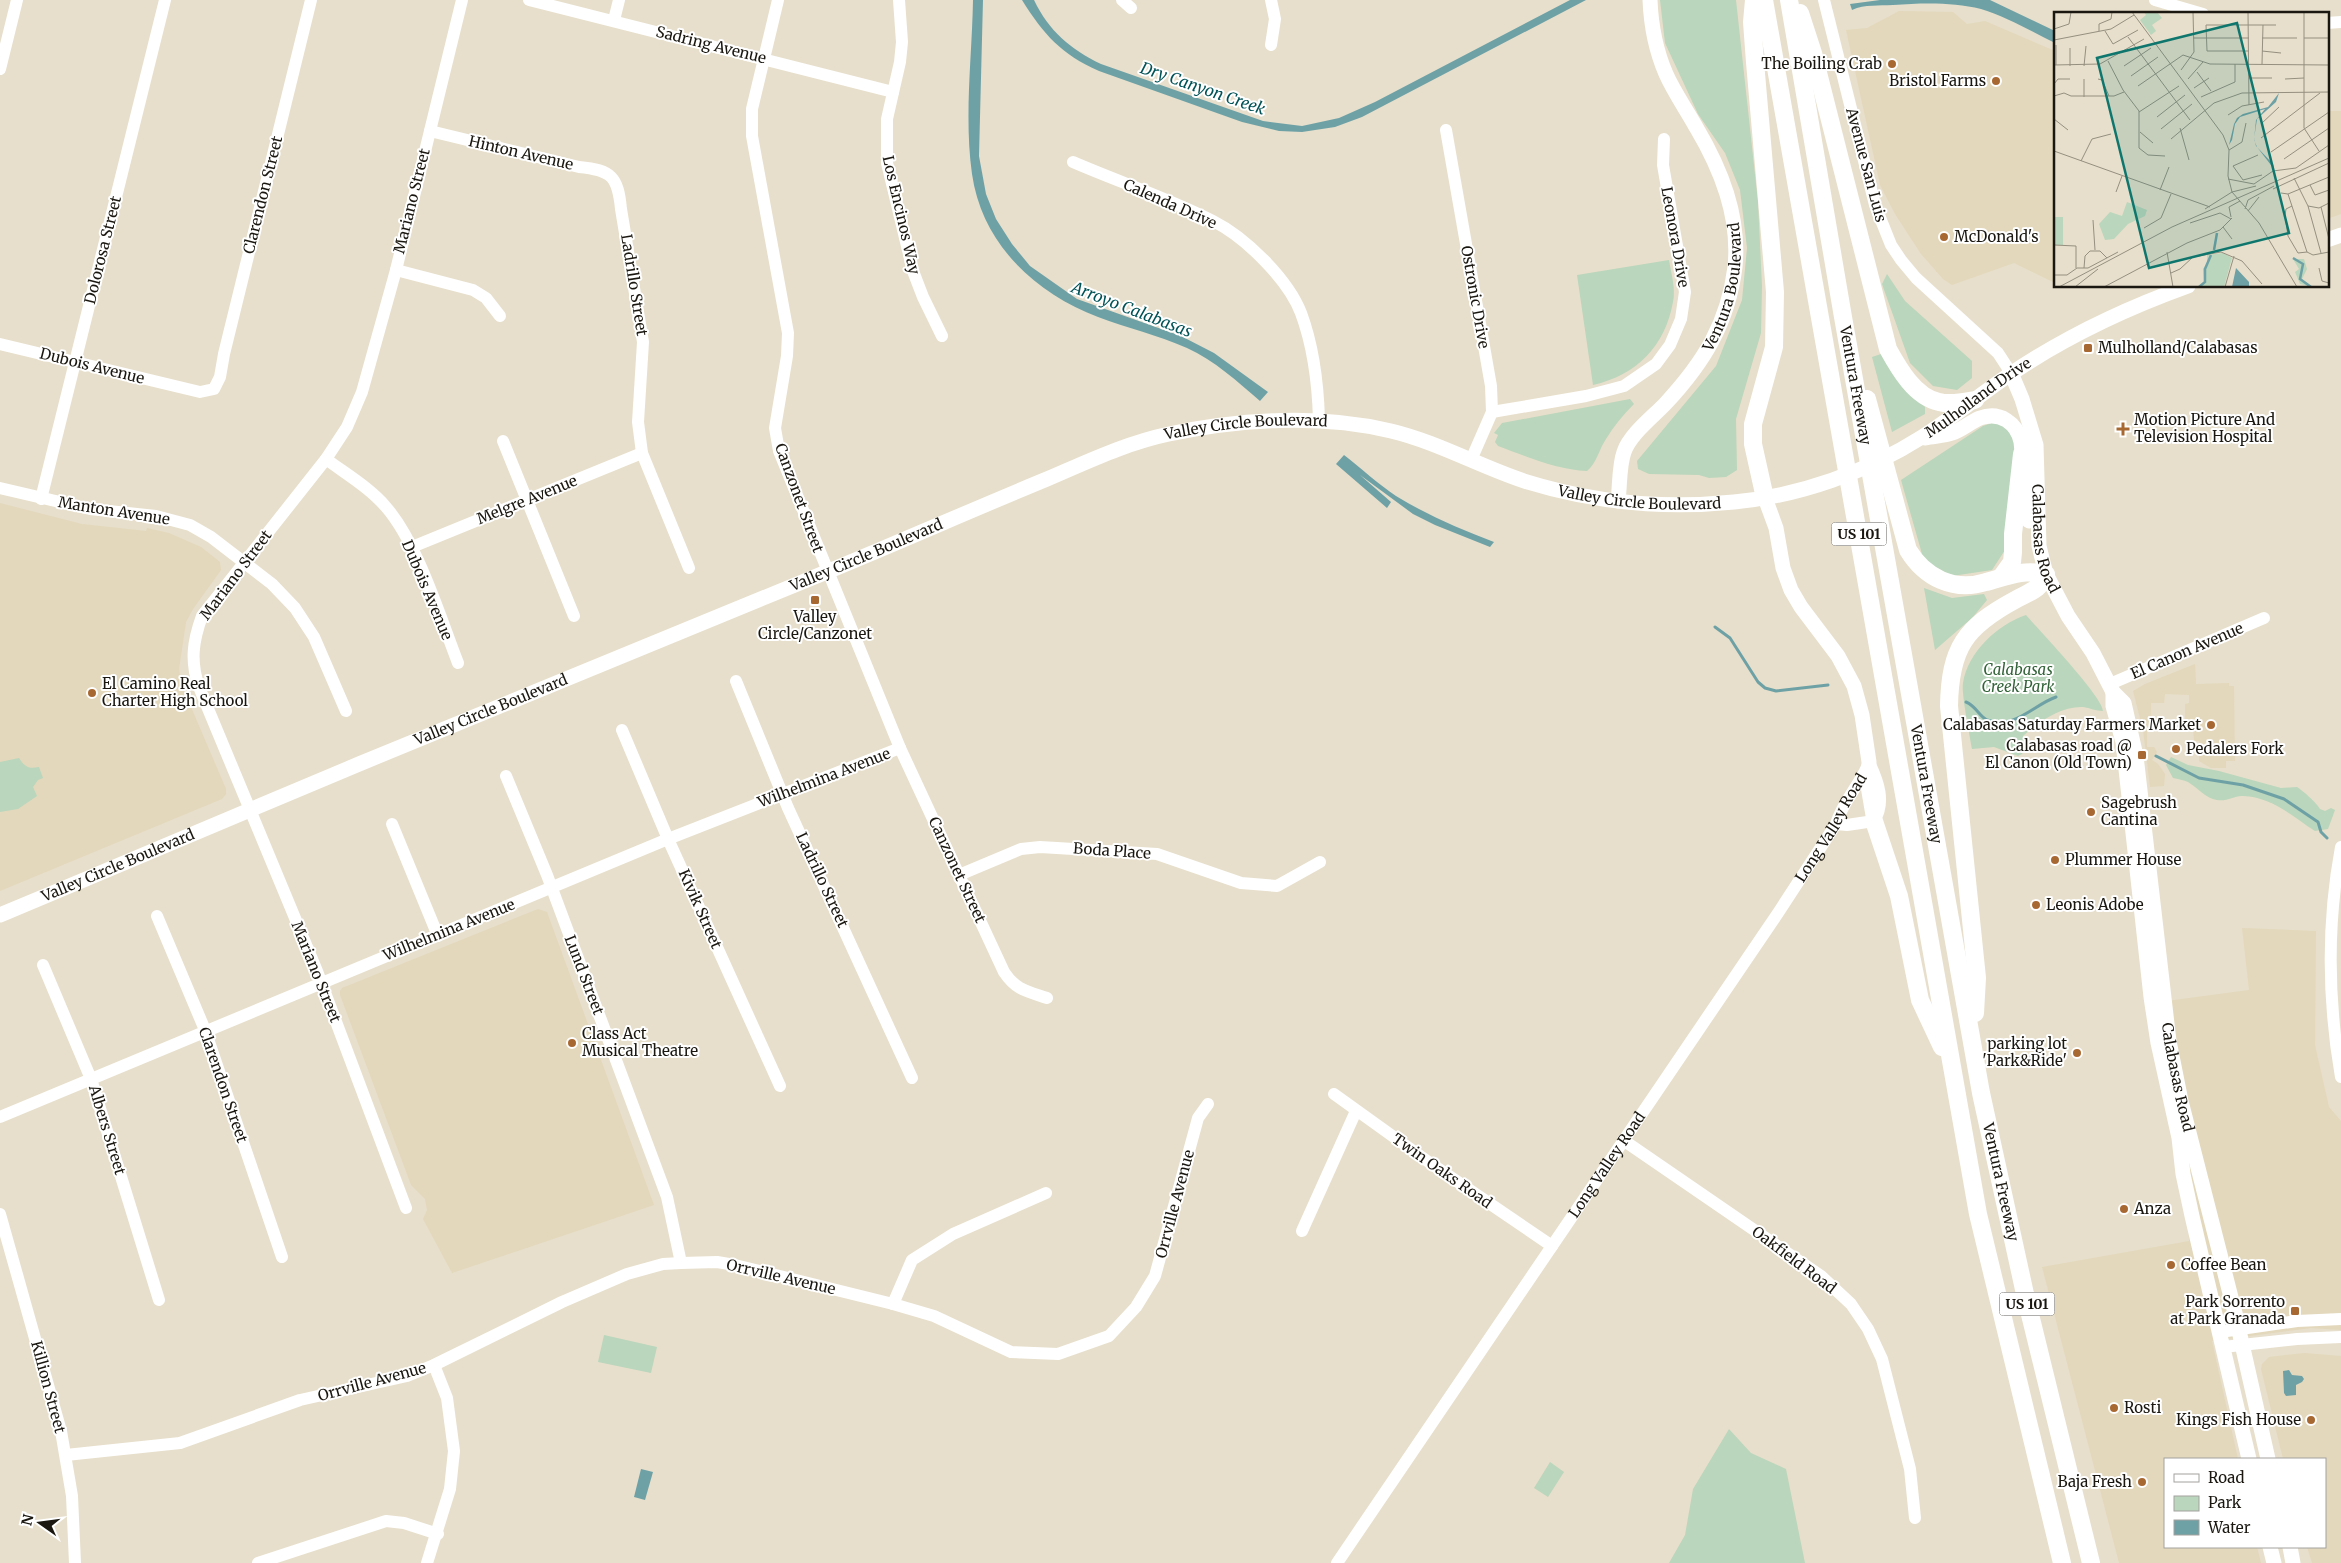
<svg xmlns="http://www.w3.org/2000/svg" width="2341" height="1563" font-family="Merriweather,serif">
<rect width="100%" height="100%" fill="#e7dfcb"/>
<g fill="#e3d8bc">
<path d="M1899,11L1953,12L1967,24L1985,21L2055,51V283L2014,263L1952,285L1943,279L1921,254L1895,214L1880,185L1846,30L1867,28Z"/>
<path d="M2327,111H2341V214L2327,219Z"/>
<path d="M0,503L82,524L146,531L147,528L169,533L201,547L220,562L221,570L193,609L186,622L179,669L182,686L226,789V794L222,799L0,891Z"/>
<path d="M2195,664L2196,684L2229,683V686H2234L2235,761H2226V768H2211L2199,761V741H2194L2193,728H2187V724L2185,723V704L2189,703V695L2165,694L2164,703H2151V717L2158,719V726L2153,732H2147V747H2154L2157,752L2152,760L2158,764L2165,774L2164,786L2150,787L2143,730L2133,691L2145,684Z"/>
<path d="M538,909L547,912L654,1205L452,1273L423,1219L427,1210L425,1199L411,1185L340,995V991L342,988Z"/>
<path d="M2242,928L2316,931L2315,1045L2329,1107L2341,1121V1330L2311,1328L2212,1341L2238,1459H2165V1547H2257L2261,1563H2119L2042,1267L2189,1241L2185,1138L2159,1002L2249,990Z"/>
<path d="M2304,1353L2341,1356V1563H2312L2307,1547H2325V1459H2283L2261,1369L2262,1364L2269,1357Z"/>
</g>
<g fill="#bad6bc">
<path d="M1660,0H1736L1758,202L1762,286L1761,333L1736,419L1737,470L1726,477L1709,478L1699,475L1649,474L1638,469L1637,461L1716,366L1742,300L1747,248L1740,190L1725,153L1698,114L1665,43Z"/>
<path d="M1669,260C1671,273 1676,289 1673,302C1665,346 1637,375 1593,385L1577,275Z"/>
<path d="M1887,274L1905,301L1972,361V378L1957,390L1933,386L1910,363L1882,284Z"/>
<path d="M1884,353L1900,381L1925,407V414L1892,432L1872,357Z"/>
<path d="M1630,399L1634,404C1623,415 1614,426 1606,439C1599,449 1597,463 1587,471C1557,470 1525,456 1498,446L1495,442L1498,435L1494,433L1502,423Z"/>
<path d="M1998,421L2016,439L2005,550L1992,570L1952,576L1924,561L1901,480L1983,426Z"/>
<path d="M1924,588L1952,598L1984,594L1987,600L1972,618L1935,650Z"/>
<path d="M2026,615C2039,630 2103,697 2103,711C2096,711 2090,708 2083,707C2061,706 2038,722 2023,736L2027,745L2022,754L2018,756L1994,747L1972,749C1970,736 1961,693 1963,683C1968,652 1997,625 2026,615Z"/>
<path d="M2171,757L2188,765L2219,771L2281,788L2297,787C2303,791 2316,802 2320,809L2325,811L2331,808L2335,810L2328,829L2315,831C2292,816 2272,797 2243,796C2235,795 2227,802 2217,800C2205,798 2198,788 2188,782C2184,780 2178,779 2173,778L2166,765Z"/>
<path d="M19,758C25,767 28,769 39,767L43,778L38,780L33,787L37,796L18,809L0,812V762Z"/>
<path d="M604,1335L657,1347L651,1373L598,1362Z"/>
<path d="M1729,1429L1751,1453L1786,1469L1805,1563H1669L1685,1535L1693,1489Z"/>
<path d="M1550,1462L1564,1472L1548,1497L1534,1488Z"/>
</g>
<g fill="#6ea1a6">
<path d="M973,0H983L979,156L986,194L996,219L1012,244L1030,266L1077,299L1181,336L1214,353L1268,392L1260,401C1238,382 1214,360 1187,348C1158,335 1127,328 1098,317C1035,293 982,244 972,174C964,117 972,57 973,0Z"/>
<path d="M1022,0H1034C1049,31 1070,49 1101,64L1263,121L1302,126L1339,118L1375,102L1570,0H1586L1362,117L1335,127L1302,132L1279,131L1242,122L1099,71C1061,54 1044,35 1022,0Z"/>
<path d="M1880,0H1990L2055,31V43C2031,31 2007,17 1981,9C1953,2 1922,3 1893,5C1879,6 1865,4 1852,10L1850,4Z"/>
<path d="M1344,455C1361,468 1378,484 1396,496C1427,515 1460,529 1494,542L1490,547L1435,525L1413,514L1360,475L1391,502L1387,508L1336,464Z"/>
<path d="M2289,1370L2292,1375L2302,1376L2304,1379L2302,1382L2296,1385V1395L2286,1396L2284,1393L2283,1371Z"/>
<path d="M641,1469L653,1472L645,1500L634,1497Z"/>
</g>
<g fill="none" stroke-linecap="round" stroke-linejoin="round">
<g stroke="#6ea1a6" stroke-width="3">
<path d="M1715,627L1730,638L1758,682L1765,688L1776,691L1828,685"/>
<path d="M1966,702C1976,706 1979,716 1987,720C2015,730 2033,705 2056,697"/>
<path d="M2156,756L2199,778L2243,785L2284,799L2318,822L2321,832L2327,838"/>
</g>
<g stroke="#fff" stroke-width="12">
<path d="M529,0L893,92"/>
<path d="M778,0L752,109V136L788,333L787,356L775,428L779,451L900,748L1004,972C1016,990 1026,991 1047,998"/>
<path d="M899,0L902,42L900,62L887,119V163L913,271L923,297L942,336"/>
<path d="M1122,0L1131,8"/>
<path d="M1271,0L1275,19L1271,45"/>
<path d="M1824,0L1875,205L1891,245L1901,260L1916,278L1998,353L2011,373"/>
<path d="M2155,0L2203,14"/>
<path d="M614,20L619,0"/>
<path d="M2327,23L2341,22"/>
<path d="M0,69L17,0"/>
<path d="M1446,130L1491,386L1492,412L1471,460"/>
<path d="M430,131L579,167C612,170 618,177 621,209L643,342L638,422L642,453L689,568"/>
<path d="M1073,162C1119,182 1168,198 1213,221C1245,237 1288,279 1301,313C1314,348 1318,383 1319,420"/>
<path d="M396,270L473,290L486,298L500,316"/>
<path d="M0,344L200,392L214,389L220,377L224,354L311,0"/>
<path d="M1492,412L1586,396L1624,386L1656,364L1670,345L1681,319L1685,292L1663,165L1664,139"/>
<path d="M503,441L574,616"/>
<path d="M326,459C346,474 370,488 386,507C418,544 440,617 458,663"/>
<path d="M0,488L90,509L156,516L190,525L211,537L272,584L295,608L314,637L346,711"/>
<path d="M41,499L165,0"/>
<path d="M412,547L642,453"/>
<path d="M736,681L788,808L912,1078"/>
<path d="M2110,684L2264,618"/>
<path d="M622,730L668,839L780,1086"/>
<path d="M506,776L547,875L667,1197L681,1263"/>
<path d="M392,824L438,936"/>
<path d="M1836,824L1847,825L1874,821C1886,802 1878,781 1869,762"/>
<path d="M2341,847C2327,922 2328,1002 2341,1077"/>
<path d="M959,875L1021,849L1040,847L1157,854L1241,883L1277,886L1320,862"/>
<path d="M157,916L205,1030L282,1257"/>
<path d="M43,965L91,1079L159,1300"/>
<path d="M1334,1094L1430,1163L1552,1246"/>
<path d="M0,1117L668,839L900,748"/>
<path d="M1623,1140L1821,1276L1851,1304L1868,1329L1882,1359L1910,1469L1915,1518"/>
<path d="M406,1208L317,971L199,687C190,661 193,641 202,616L326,459L347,427L362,392L396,270L462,0"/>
<path d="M0,1214L61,1431L72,1496L75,1563"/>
<path d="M1302,1231L1356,1111"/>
<path d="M893,1304L912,1260L953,1234L1046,1193"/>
<path d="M2220,1332L2297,1321L2341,1319"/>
<path d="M2223,1347L2297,1339L2341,1337"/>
<path d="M66,1455L180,1443L300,1400L407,1376L434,1365L562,1302L627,1274L663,1264L681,1263L717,1262L735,1265L893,1304L934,1316L1011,1352L1058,1354L1109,1336L1136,1307L1155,1276L1198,1118L1208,1104"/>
<path d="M258,1563L386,1521L404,1523L438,1534"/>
<path d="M427,1563L450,1489L454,1451L447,1398L434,1365"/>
<path id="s1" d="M1337,1563L1780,910L1836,824C1842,803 1858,787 1867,767"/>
</g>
<g stroke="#fff" stroke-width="15">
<path d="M2327,240L2341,235"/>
<path id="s2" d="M2011,373L2022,399L2036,445L2039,546L2046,574L2068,616L2093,653L2113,692L2124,703L2136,756L2169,1041L2181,1101L2235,1313L2268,1459"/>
<path d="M1925,438C1933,436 1944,436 1952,433C1962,430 1970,422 1980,418C2000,411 2017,423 2021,442L2029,521"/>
<path d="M1765,498L1776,528L1783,568L1791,590L1801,607L1838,656L1854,686L1862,715L1869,762L1868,786L1874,821"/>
<path id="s3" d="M1618,501C1620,485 1619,466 1624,452C1630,434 1654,416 1666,403C1704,362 1728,323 1735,267C1740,216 1721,169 1696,127C1686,109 1674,92 1666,74C1656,51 1651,25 1650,0"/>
<path d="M2113,692V706L2123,742L2151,997L2158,1043L2179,1138L2183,1174L2192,1216L2249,1459"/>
<path id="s4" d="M0,915C120,865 240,814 359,764C516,699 673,636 829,571C902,541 974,509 1047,479C1087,462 1126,443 1169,434C1240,419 1320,414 1391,431C1437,442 1479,466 1524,481C1591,502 1664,509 1734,502C1799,496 1867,472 1922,437C1953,418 1979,395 2009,375C2065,337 2124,309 2188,286"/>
<path d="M2270,1547L2274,1563"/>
<path d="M2290,1547L2293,1563"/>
</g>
<g stroke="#fff" stroke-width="18">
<path d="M1754,0L1752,22L1755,62L1775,292L1774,347L1753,424V444L1765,498"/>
<path d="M1764,0L1978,1214L2062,1563"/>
<path id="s5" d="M1789,0L1843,317L1981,1093L2025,1294L2091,1563"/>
<path d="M1800,13L1813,53L1888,349C1899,369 1915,397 1939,402C1951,405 1964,402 1975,400"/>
<path d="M1867,399L1908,550C1925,578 1954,592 1986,582C2008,576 2023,569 2046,574C2039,591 2031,591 2015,600C1965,627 1950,648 1949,706L1977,978L1975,1013"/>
<path d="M2002,576L2012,562L2013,552V534L2022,454"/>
<path d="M1874,821L1899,896L1920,1000L1942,1047"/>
</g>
</g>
<g fill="#a86832" stroke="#fff" stroke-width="2">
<circle cx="1892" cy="64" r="5"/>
<circle cx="1996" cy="81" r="5"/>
<circle cx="1944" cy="237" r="5"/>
<rect x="2083" y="343" width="10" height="10" rx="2.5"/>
<path d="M2120.5 421.5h5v5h5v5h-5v5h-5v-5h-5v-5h5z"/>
<rect x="810" y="595" width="10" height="10" rx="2.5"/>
<circle cx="92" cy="693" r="5"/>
<circle cx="2211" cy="725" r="5"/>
<circle cx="2176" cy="749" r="5"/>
<rect x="2137" y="750" width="10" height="10" rx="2.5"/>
<circle cx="2091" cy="812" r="5"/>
<circle cx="2055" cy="860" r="5"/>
<circle cx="2036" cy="905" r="5"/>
<circle cx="572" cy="1043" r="5"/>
<circle cx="2077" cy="1053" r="5"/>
<circle cx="2124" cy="1209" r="5"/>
<circle cx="2171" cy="1265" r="5"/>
<rect x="2290" y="1306" width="10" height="10" rx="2.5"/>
<circle cx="2114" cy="1408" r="5"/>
<circle cx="2311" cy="1420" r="5"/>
<circle cx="2142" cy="1482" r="5"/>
</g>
<g text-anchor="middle" stroke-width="4" stroke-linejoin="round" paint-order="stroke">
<g fill="#fff" stroke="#5f5d58" stroke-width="1">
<rect x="1831.5" y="522.5" width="55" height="23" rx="4"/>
<rect x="1999.5" y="1292.5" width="55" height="23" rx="4"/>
</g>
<g font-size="14" font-weight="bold" fill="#1a1710">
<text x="1859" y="539">US 101</text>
<text x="2027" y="1309">US 101</text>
</g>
<g font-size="15" fill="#1a1710" stroke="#fff">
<text transform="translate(711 45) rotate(14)" y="5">Sadring Avenue</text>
<text transform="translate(521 153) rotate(13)" y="5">Hinton Avenue</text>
<text transform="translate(1866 165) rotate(75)" y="5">Avenue San Luis</text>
<text transform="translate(263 195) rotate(-76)" y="5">Clarendon Street</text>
<text transform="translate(412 201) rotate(-76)" y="5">Mariano Street</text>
<text transform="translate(1170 204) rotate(24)" y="5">Calenda Drive</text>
<text transform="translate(901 215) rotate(77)" y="5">Los Encinos Way</text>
<text transform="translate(1675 237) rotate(80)" y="5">Leonora Drive</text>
<text transform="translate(103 250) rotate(-76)" y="5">Dolorosa Street</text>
<text transform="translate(634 285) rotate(81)" y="5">Ladrillo Street</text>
<text dy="5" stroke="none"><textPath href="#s3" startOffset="248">Ventura Boulevard</textPath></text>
<text transform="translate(1475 297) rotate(80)" y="5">Ostronic Drive</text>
<text transform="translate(92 366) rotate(14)" y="5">Dubois Avenue</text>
<text dy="5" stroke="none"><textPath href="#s5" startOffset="391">Ventura Freeway</textPath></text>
<text dy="5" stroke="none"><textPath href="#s4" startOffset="2112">Mulholland Drive</textPath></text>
<text dy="5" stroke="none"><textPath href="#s4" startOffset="1342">Valley Circle Boulevard</textPath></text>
<text dy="5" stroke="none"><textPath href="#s4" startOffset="1748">Valley Circle Boulevard</textPath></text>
<text transform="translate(799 498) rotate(70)" y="5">Canzonet Street</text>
<text transform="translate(527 500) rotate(-22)" y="5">Melgre Avenue</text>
<text transform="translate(114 511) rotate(9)" y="5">Manton Avenue</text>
<text dy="5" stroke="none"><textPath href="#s2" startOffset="171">Calabasas Road</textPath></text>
<text dy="5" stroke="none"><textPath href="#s4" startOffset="938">Valley Circle Boulevard</textPath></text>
<text transform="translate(236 575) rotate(-53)" y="5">Mariano Street</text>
<text transform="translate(427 590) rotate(67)" y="5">Dubois Avenue</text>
<text transform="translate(2187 651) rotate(-23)" y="5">El Canon Avenue</text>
<text dy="5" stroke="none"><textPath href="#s4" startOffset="532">Valley Circle Boulevard</textPath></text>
<text transform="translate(824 778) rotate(-21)" y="5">Wilhelmina Avenue</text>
<text dy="5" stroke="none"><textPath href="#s5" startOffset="796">Ventura Freeway</textPath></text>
<text dy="5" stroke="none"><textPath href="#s1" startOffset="886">Long Valley Road</textPath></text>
<text transform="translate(1112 851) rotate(4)" y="5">Boda Place</text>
<text dy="5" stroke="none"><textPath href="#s4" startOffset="128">Valley Circle Boulevard</textPath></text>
<text transform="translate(957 870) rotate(65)" y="5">Canzonet Street</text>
<text transform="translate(822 880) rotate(65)" y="5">Ladrillo Street</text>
<text transform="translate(700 909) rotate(66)" y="5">Kivik Street</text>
<text transform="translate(449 930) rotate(-22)" y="5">Wilhelmina Avenue</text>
<text transform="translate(316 972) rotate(68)" y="5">Mariano Street</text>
<text transform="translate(584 975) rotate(69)" y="5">Lund Street</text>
<text dy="5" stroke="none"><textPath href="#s2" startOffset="736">Calabasas Road</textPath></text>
<text transform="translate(223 1085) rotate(71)" y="5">Clarendon Street</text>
<text transform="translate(107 1130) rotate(73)" y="5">Albers Street</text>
<text dy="5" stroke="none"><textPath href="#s1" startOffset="481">Long Valley Road</textPath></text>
<text transform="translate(1442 1171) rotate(35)" y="5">Twin Oaks Road</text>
<text dy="5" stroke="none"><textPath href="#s5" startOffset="1201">Ventura Freeway</textPath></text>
<text transform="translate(1175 1204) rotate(-75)" y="5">Orrville Avenue</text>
<text transform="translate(1794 1260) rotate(37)" y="5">Oakfield Road</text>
<text transform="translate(781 1277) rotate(13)" y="5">Orrville Avenue</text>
<text transform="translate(372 1382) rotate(-15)" y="5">Orrville Avenue</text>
<text transform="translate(48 1387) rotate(75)" y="5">Killion Street</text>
</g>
<g font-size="15" fill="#1a1710" stroke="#fff" text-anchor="start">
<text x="1882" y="69" text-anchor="end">The Boiling Crab</text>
<text x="1986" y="86" text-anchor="end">Bristol Farms</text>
<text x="1954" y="242">McDonald's</text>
<text x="2098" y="353">Mulholland/Calabasas</text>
<text x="2134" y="425">Motion Picture And<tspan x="2134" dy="17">Television Hospital</tspan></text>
<text x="815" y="622" text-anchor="middle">Valley<tspan x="815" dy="17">Circle/Canzonet</tspan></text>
<text x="102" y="689">El Camino Real<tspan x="102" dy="17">Charter High School</tspan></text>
<text x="2201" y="730" text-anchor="end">Calabasas Saturday Farmers Market</text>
<text x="2132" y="751" text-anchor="end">Calabasas road @<tspan x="2132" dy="17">El Canon (Old Town)</tspan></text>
<text x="2186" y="754">Pedalers Fork</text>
<text x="2101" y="808">Sagebrush<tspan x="2101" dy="17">Cantina</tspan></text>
<text x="2065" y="865">Plummer House</text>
<text x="2046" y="910">Leonis Adobe</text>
<text x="582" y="1039">Class Act<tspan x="582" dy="17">Musical Theatre</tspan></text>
<text x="2067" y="1049" text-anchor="end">parking lot<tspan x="2067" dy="17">'Park&amp;Ride'</tspan></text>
<text x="2134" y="1214">Anza</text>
<text x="2181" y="1270">Coffee Bean</text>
<text x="2285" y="1307" text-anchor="end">Park Sorrento<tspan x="2285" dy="17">at Park Granada</tspan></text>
<text x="2124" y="1413">Rosti</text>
<text x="2301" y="1425" text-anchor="end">Kings Fish House</text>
<text x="2132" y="1487" text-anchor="end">Baja Fresh</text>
</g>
<g font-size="15" font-style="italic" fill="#326238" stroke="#fff">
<text x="2018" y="675">Calabasas<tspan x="2018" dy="17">Creek Park</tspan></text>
</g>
<g font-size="16" font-style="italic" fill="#005257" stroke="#fff">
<text transform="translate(1203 88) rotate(19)" y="6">Dry Canyon Creek</text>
<text transform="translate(1132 309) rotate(21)" y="6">Arroyo Calabasas</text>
</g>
</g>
<g transform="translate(2054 12)">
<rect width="275" height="275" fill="#e7dfcb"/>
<path d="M90,0H103L108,6L98,13L102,19L97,23L86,8L92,3ZM73,190L93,198L91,204L74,212L60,227L51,228L45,212L56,200L68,204ZM0,205H9V233H0ZM169,241L178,246L170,275H143L150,270L149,257L153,251V243ZM239,247H250L253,257L248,267L259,275L246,272L241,260L245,257Z" fill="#bad6bc"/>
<path d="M225,81L222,90L203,107L200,127L202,134L219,152L220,157L203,135L200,128L202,108L211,97L186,105L181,112L178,128L175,133L180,112L183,106L189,102L214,95ZM182,256L195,270V275H178Z" fill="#6ea1a6"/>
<path fill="none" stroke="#6ea1a6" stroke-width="2.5" d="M160,238L163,221M239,246L249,252L246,267L257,275M145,275L151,270V257L157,243"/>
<path fill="none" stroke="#958f80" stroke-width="1" d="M78,0L169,123L175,138L174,164L178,180L205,211L243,275M194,0L195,93M250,0V116L265,139M0,17L15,12L17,0M45,19V12L57,7L58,0M51,19L59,32L84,18M74,25L136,108M139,26H195M208,26H243M250,26H275M0,28L57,17L80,3M195,39H153L152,13H222M208,39L227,41M54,49L69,78L85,99V136L94,143L111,144M208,52L209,13M0,53L46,52L90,27M2,53V33M16,54V36M30,54L32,34M70,54L97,36M127,58L140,40L139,0M143,60L157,79M77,64L104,45M195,66H218M44,67L48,68L55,84M134,67L149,50M231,67L250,66M0,72L4,67H16M84,74L129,43L156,52L275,53M140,76L155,66M0,84L10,81L17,84H60L70,80M30,85V67M147,85L181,70V52M85,100L125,74M174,103L188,94L210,90M103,105L131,83M0,107L14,118M207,112L225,95M126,116L135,148M107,117L138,92M86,120L99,131M0,122V138M207,126L266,81M117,127L160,91L188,81L275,80M175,138L188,130L192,111M0,139L156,195M217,140L275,100M230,147L275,116M27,149L38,127L57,122M179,154L189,168L208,163M179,154L204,143M240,166L254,194L267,241M174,167L200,172L219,159L242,156L275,133M256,173L261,183L275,178M219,177L275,151M106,178L115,155M62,180L68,164M178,180L202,174M227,181L234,182L275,165M234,182L253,240M238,194L232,197L231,203L234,224L244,241L253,240M254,194L265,196L275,191M267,195L275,227M151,197L178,180M191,197L194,188L220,174M194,199L205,185M177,205L175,195L186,189M39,208L41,238M136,211L166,201L177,207M169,215L178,227M90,216L107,206L117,182M0,233L22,234V256M113,240L119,275M253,240L259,243L275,240M30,256L31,244L36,239H46L53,246M265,256L268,269L275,271M117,261L126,257L139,245L167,240L188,249L208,272M0,263H13L23,256H34L64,240M5,275L118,215L275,146M21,275L44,257M50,275L133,231L166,218L178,206M171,275L180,244"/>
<path fill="#0f766e" fill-opacity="0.15" stroke="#0f766e" stroke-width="2.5" d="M183,11L235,221L95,256L43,46Z"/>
<rect width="275" height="275" fill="none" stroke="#1a1710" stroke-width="2.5"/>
</g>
<rect x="2164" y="1458" width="162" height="90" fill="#ffffff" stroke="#a3a29f"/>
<rect x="2174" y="1474" width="25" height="8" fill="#ffffff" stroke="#a3a29f"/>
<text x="2208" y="1483" font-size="15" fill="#1a1710">Road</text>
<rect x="2174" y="1496" width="25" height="15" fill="#bad6bc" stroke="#a3a29f"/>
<text x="2208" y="1508" font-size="15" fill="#1a1710">Park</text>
<rect x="2174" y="1520" width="25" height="15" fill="#6ea1a6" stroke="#a3a29f"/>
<text x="2208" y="1533" font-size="15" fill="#1a1710">Water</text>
<g transform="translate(40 1523) rotate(284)" stroke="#ffffff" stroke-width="4" paint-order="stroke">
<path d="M0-4L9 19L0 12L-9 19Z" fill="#1a1710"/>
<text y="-8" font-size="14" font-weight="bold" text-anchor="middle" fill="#1a1710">N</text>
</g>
</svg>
